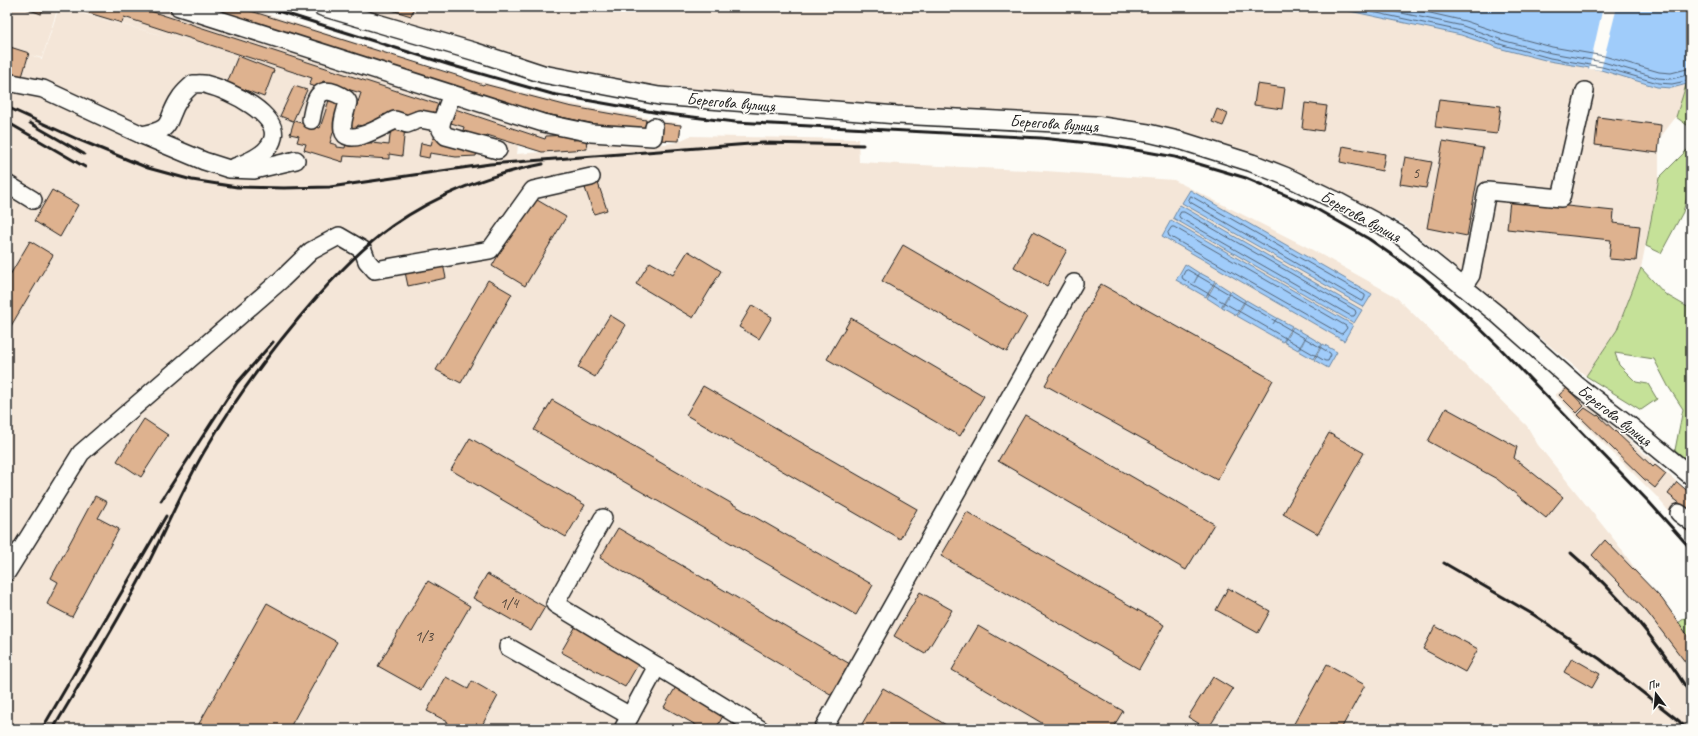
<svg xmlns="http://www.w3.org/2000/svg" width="1698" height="736" font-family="Caveat,sans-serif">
<rect width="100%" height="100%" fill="#fdfcf7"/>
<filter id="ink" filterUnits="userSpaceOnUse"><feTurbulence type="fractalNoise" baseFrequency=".025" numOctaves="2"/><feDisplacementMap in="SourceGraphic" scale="8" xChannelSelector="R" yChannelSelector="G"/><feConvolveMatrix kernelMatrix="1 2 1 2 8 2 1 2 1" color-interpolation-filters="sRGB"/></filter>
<g filter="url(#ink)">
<g fill="#f4e6d8" fill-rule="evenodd">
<path d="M7,7H58L42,58L30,55L42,59L59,7L193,44L61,7H245L462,77L556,101L681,124L679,141L690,136L858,139L859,162L1045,171L1174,180L1309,248L1395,296L1527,426L1538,445L1616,542L1691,647V729H7ZM664,141L678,142L666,144L572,150L653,144ZM518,145L541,152L517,154Z"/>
<path d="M369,7H1331L1461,35L1502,49L1549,61L1601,70L1657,87L1672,88L1686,85L1676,117L1659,139V178L1641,268L1617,330L1586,376L1402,223L1341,196L1149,132L777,105L674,86L670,90L555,70L373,15Z"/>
<path d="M1567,386L1691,494V538L1656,496L1555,395Z"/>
</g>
<g fill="#c5e198" stroke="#707e5a">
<path d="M1691,83V128L1676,117L1686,85Z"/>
<path d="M1691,144V182L1683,212L1661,253L1646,246L1659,178L1690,147Z"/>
<path d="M1641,268L1665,294L1691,309V463L1675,450L1683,409L1668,386L1654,359L1615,353L1619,365L1636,382L1648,384L1657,399L1641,410L1586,376L1617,330Z"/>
<path d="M1691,614V647L1675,625Z"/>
</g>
<g fill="#a0ccfa" stroke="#6b86a1">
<path d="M1331,7H1691V83L1672,88L1657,87L1601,70L1549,61L1502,49L1461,35Z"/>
<path d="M1190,190L1372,294L1364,307L1182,203Z"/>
<path d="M1180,205L1362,310L1354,323L1173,218Z"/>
<path d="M1171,220L1353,325L1344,341L1162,236Z"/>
<path d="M1185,264L1199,273L1194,283L1200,273L1215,281L1206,297L1176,280Z"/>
<path d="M1216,282L1230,291L1221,307L1207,298Z"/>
<path d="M1231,291L1245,300L1236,315L1222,307Z"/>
<path d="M1246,300L1277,318L1273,324L1277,318L1292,326L1283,342L1237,316Z"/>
<path d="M1293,327L1307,335L1298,350L1284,342Z"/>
<path d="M1307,335L1322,344L1313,359L1299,351Z"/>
<path d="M1323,344L1337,352L1328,368L1314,360Z"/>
</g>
<path fill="#fdfcf7" d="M1603,7H1617L1601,70L1589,69Z"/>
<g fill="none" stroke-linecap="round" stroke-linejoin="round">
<g stroke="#516275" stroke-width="1">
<path d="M1349,7L1461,31L1503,45L1550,58L1602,67L1658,83L1672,84L1691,80"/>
<path d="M1373,7L1463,26L1505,41L1551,53L1603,62L1658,78L1671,79L1691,74"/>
<path d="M1404,7L1465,21L1507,35L1552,47L1604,56L1659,72L1671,73L1691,68"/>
<path d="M1191,196L1365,295V297L1363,301H1361L1190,202L1189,200Z"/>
<path d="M1181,212H1184L1355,310L1356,313L1354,316H1351L1180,218L1179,216Z"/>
<path d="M1172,227H1174L1346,326L1347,328L1343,333L1341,334L1169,236L1168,233Z"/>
<path d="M1188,270L1330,353L1331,355L1328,361H1325L1183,279L1182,277L1185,271Z"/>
</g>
</g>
<g fill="#deb28f" stroke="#1c1c1c">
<path d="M22,7H44L41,14Z"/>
<path d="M69,7H138L440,105L436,118L414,111L411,120L388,113L387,116L384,114L381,123L373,120L370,128L358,125L356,130L348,128L354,105H357L361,93L347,89L344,96L325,90L328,83L323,81L320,88L309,85L312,78L124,17L122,23Z"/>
<path d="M192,7H238L459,76L483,85L484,84L568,106L646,120L644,134L522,109Z"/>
<path d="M382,7H414L411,16Z"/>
<path d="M7,46L29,53L21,80L7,75Z"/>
<path d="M238,56L274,70L264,97L227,83Z"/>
<path d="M1257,84L1285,88L1282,109L1254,105Z"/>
<path d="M294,86L307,90L293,121L280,116Z"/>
<path d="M330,97L342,102L330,143L337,145V147L345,148L346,143L362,145L363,142L389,145L391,126L405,127L402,156L389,154V159L344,156L343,162L304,150L306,144L297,142L299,136L290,134L294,121L320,128Z"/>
<path d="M1439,99L1501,106L1497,134L1435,127Z"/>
<path d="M1305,103L1327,106L1323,131L1302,128Z"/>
<path d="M455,109L545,139L546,136L572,135L573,140L586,139L587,149L542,152L487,135L483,144L461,137L464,127L451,123Z"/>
<path d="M1217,109L1228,114L1223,126L1212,122Z"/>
<path d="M1598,117L1661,125L1658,153L1595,145Z"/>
<path d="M661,123L681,125L679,141L658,140Z"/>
<path d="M433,138L478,148L476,156L456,157L430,153L429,158L419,156L421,143L431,145Z"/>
<path d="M1443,141L1483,148L1467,236L1427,228Z"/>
<path d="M1343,146L1385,154L1382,171L1340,162Z"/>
<path d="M1405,157L1432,162L1426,188L1400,184Z"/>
<path d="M598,183L607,210L594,214L585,188Z"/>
<path d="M52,190L78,205L60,237L34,221Z"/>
<path d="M532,197L566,217L525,286L492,266Z"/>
<path d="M1510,200L1614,211L1613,223L1640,226L1636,261L1609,259L1611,240L1507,229Z"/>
<path d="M1033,232L1067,250L1047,286L1014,267Z"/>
<path d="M30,241L53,255L8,331L7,280Z"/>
<path d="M903,245L1027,317L1007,352L882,281Z"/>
<path d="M688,251L721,271L693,318L636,284L650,262L673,275Z"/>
<path d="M443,264L446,278L408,286L405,272Z"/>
<path d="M488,280L512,294L461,383L436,370Z"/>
<path d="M1101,284L1273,380L1217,480L1045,385Z"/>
<path d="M752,305L772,317L759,339L739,327Z"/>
<path d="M610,315L626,325L595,377L578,367Z"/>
<path d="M851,318L984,396L960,436L827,359Z"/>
<path d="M703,386L917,509L900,539L686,415Z"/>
<path d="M1567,388L1584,406L1577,413L1559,395Z"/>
<path d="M552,400L873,585L856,615L534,430Z"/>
<path d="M1446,408L1517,447L1514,458L1563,497L1546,518L1497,479L1428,441Z"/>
<path d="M1585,408L1597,416L1598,415L1653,467L1655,465L1666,474L1655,488L1644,479L1578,415Z"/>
<path d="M1025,415L1214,524L1186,570L998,461Z"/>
<path d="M144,419L168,435L141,477L117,461Z"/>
<path d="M1329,433L1364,453L1318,534L1283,514Z"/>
<path d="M470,438L585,505L566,537L451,470Z"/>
<path d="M1677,482L1691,494V512L1668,494Z"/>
<path d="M95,496L107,502L98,518L119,529L72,617L47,604L58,582L51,578Z"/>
<path d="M967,512L1164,625L1139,669L941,556Z"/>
<path d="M618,528L850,664L832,695L600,558Z"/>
<path d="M1605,540L1662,599L1691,640V673L1686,663L1647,612L1592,555Z"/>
<path d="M487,574L545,607L531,631L473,598Z"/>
<path d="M428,581L470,606L421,690L378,666Z"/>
<path d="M1228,588L1270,611L1258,633L1216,610Z"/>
<path d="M920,592L952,610L925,654L894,636Z"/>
<path d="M267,603L337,642L289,729H196Z"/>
<path d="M576,626L640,661L625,687L561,652Z"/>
<path d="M978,626L1123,711L1112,729H1052L952,670Z"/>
<path d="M1435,626L1478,649L1465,672L1423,649Z"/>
<path d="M1572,658L1600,674L1592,688L1564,672Z"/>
<path d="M1327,664L1365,685L1341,729H1291Z"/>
<path d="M446,677L468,689L472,681L498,696L480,729H444L448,722L427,711Z"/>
<path d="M1213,677L1233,689L1208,729L1188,717Z"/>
<path d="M677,685L725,712L716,729H703L664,707Z"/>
<path d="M883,688L953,729H859Z"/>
</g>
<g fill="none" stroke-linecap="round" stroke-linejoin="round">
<g stroke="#1c1c1c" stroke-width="20">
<g id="minor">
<path d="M179,7L543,123L591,133L653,137L654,127"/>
<path d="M322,7L476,52L543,74L659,96L897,115L1095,125L1148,133L1182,141L1252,163L1285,176L1337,201L1398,234L1497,314L1578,386L1628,424L1691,476"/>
<path d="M7,82L43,89L142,135L204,161L229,169L254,170L296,160"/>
<path d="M311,120C315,97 319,81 346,99L348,102C346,111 341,122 343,130C347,149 386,124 395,120L407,124L420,119L441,123L452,94"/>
<path d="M441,123V130L446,136L498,150"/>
<path d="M142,135C177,129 164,121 180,98C183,93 189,88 193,84C198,84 204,83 208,85C228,90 283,115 272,141C267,154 246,163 235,167"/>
<path d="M7,184L33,200"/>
<path d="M1463,287L1471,275L1487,191L1561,198L1585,91"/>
<path d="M1679,513L1691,522"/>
<path d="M603,518L555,604L657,666L630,716"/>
<path d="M7,572L81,453L281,280L311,251L339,236L363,250L367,261L375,270L490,250L533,190L591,177"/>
<path d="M508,647L630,716L623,729"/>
<path d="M657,666L760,729"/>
<path d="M823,729L1074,283"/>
</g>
</g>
<use href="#minor" stroke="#fdfcf7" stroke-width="17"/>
<g stroke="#1c1c1c" stroke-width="3">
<path d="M265,7L450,65L552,94L659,113L735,122L1041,138L1108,145L1175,157L1246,178L1313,207L1369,239L1422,276L1461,310L1498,346L1649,502L1691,549"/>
<path d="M7,107L77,139L148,168L192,180L237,187L284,188L330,187L490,164L763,143L863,145"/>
<path d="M7,122L85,167"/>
<path d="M30,123L84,154"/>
<path d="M161,501L237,383L273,342"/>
<path d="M1571,553C1619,594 1658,642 1691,695"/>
<path d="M1444,563L1534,615L1600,659L1679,721L1686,729"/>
<path d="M42,729L166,516"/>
<path d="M53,729C82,680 112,631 139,581C162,539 180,493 204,452C236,397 274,346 316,298C339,272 364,246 392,226C436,195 490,174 543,164"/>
</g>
</g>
</g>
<g text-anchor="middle" stroke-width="3" stroke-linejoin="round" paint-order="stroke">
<g font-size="15" fill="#4c4239">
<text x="1416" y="178">5</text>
<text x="509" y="608">1/4</text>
<text x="424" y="641">1/3</text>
</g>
<g font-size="17" fill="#1c1c1c" stroke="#fdfcf7">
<text transform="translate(731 102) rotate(5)" y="6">Берегова вулиця</text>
<text transform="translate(1054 123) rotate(4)" y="6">Берегова вулиця</text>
<text transform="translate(1361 216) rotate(29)" y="6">Берегова вулиця</text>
<text transform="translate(1615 415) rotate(38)" y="6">Берегова вулиця</text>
</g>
</g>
<rect width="1698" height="736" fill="none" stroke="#fdfcf7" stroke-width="24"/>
<rect x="12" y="12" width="1674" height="712" fill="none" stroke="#1c1c1c" stroke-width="1.5" filter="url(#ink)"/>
<g transform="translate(1656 694) rotate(344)" stroke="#fdfcf7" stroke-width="3" paint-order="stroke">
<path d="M0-3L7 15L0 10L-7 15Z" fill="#1c1c1c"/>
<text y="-6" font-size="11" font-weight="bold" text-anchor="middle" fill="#1c1c1c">Пн</text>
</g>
</svg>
